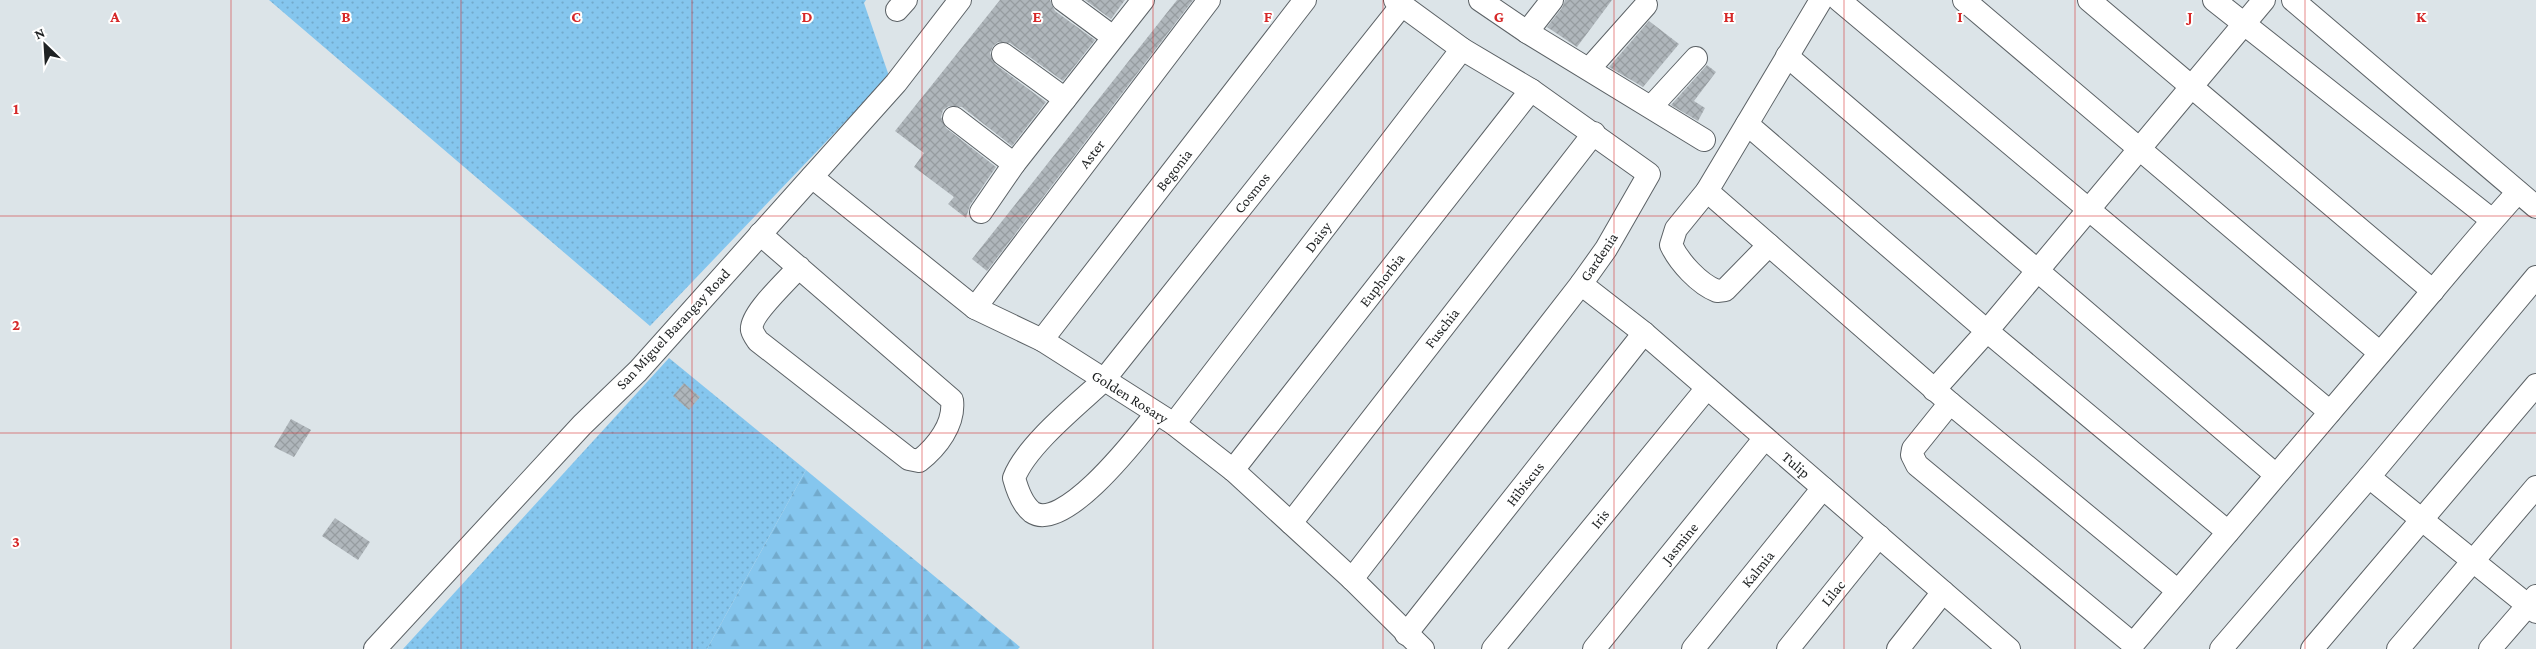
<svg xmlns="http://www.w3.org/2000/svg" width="2536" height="649" font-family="'Crimson Pro',serif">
<defs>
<pattern id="grass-dots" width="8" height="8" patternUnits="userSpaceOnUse" patternTransform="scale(1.25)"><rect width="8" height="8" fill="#85c6ee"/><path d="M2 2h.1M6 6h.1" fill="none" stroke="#72aacc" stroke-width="1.8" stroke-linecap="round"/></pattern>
<pattern id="forest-firs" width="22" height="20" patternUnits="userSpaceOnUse" patternTransform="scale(1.25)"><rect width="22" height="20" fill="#85c6ee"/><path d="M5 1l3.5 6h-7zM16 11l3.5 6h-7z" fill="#72aacc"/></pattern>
<pattern id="building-cross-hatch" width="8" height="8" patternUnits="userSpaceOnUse" patternTransform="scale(1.25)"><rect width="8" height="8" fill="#afb6bb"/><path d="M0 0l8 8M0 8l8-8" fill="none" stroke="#969ca0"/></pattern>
</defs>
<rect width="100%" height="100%" fill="#dce4e8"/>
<g fill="url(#grass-dots)">
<path d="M269,0H866L864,3L889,76L650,326Z"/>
<path d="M669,358L806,470L707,649H403Z"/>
</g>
<path fill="url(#forest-firs)" d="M806,470L1020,647L1018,649H707Z"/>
<g fill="url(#building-cross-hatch)">
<path d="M1000,0H1050L1055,11L1095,40L1063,81L1010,43L998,42L993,46L990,53L995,64L1046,102L1012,146L962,107L949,106L943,110L941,117L946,128L996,167L970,205L966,218L948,204L954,197L914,167L924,153L895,131Z"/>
<path d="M1085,0H1125L1111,19Z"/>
<path d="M1177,0H1193L987,271L972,259Z"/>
<path d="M1565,0H1612L1577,47L1547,27L1562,8Z"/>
<path d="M1649,21L1679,44L1643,87L1609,67Z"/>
<path d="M1707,65L1716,72L1694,101L1705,108L1698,121L1671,105Z"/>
<path d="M684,383L700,397L689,410L673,396Z"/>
<path d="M291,419L311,430L294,457L274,447Z"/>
<path d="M335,518L370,542L358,560L322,536Z"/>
</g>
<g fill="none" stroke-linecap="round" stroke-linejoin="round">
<g stroke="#5c6266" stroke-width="24">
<g id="street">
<path d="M1063,0L1113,37"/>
<path d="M1480,0L1527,32L1704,140"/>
<path d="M1821,0L1707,191L1950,403"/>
<path d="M1839,0L2330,412"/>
<path d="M1964,0L2380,353"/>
<path d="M2089,0L2433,291"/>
<path d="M2214,0L2492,220"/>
<path d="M2293,0L2536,207"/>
<path d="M897,10L906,0"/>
<path d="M1527,32L1552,0"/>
<path d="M1003,54L1065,99"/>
<path d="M1787,56L2276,475"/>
<path d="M1589,69L1646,5"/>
<path d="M1651,107L1696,58"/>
<path d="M954,118L1014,164"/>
<path d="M1747,124L1987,331L1934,390"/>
<path d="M812,177L975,308L1042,340L1174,424L1233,470L1352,579L1423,649"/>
<path d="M1707,191L1676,229L1671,245C1679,262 1699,284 1717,291L1725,290L1769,245"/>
<path d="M981,212L1014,164L1143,0"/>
<path d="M760,234L952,400C955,424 937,447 919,461L909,459L758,341C756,338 753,334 752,330C749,315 789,279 799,267"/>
<path d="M1581,284L1644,333L2009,649"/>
<path d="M975,308L1209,0"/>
<path d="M1042,340L1305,0"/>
<path d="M1156,414C1139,435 1064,534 1032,512C1023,505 1017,489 1014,478C1026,446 1077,405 1103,381L1402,5"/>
<path d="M1174,424L1462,49"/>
<path d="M1233,470L1531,90"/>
<path d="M2369,477L2536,612"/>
<path d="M1291,523L1594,133"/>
<path d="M2228,532L1987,331L2264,0"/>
<path d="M1352,579L1581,284L1606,249L1649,174L1531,90L1462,49L1395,0"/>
<path d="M2178,591L1950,403L1913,449L1912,455L1917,465L2133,644C2220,542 2306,440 2393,338C2434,290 2475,239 2518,192"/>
<path d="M1406,634L1644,333"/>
<path d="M375,649L582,425L638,371L896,83L960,0"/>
<path d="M1493,649L1707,388"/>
<path d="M1594,649L1765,438"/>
<path d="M1693,649L1823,488"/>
<path d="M1788,649L1879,536"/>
<path d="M1898,649L1943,592"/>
<path d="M2221,649L2369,477L2536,277"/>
<path d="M2312,649L2536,385"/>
<path d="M2398,649L2536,487"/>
<path d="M2490,649L2536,596"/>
</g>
</g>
<use href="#street" stroke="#fff" stroke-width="22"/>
</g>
<path fill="none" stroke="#d62828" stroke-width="1" stroke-opacity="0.55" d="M231,0V649M461,0V649M692,0V649M922,0V649M1153,0V649M1383,0V649M1614,0V649M1844,0V649M2075,0V649M2305,0V649M0,216H2536M0,433H2536"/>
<g text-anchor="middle" stroke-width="4" stroke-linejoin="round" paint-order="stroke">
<g font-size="15" fill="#1f2223" stroke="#fff">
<text transform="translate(1092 154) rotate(-53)" y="5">Aster</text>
<text transform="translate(1174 170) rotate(-52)" y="5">Begonia</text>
<text transform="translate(1252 193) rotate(-51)" y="5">Cosmos</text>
<text transform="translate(1318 237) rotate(-53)" y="5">Daisy</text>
<text transform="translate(1599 257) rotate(-56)" y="5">Gardenia</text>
<text transform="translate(1382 280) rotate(-52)" y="5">Euphorbia</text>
<text transform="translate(1442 328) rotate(-52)" y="5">Fuschia</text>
<text transform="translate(673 329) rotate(-47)" y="5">San Miguel Barangay Road</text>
<text transform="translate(1130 397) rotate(32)" y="5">Golden Rosary</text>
<text transform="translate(1796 465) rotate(41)" y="5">Tulip</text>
<text transform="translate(1525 484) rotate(-52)" y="5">Hibiscus</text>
<text transform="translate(1600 519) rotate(-51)" y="5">Iris</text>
<text transform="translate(1680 543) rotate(-51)" y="5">Jasmine</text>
<text transform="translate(1758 569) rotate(-51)" y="5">Kalmia</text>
<text transform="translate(1833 593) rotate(-51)" y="5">Lilac</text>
</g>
</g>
<g font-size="16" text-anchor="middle" font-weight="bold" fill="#d62828" stroke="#fff" stroke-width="4" stroke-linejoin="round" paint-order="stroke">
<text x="115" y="22">A</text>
<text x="346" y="22">B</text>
<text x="576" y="22">C</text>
<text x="807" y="22">D</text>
<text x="1037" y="22">E</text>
<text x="1268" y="22">F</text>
<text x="1499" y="22">G</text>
<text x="1729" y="22">H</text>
<text x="1960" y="22">I</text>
<text x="2190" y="22">J</text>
<text x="2421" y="22">K</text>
<text x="16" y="114">1</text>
<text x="16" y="330">2</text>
<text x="16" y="547">3</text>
</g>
<g transform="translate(45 45) rotate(335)" stroke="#ffffff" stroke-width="4" paint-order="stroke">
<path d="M0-4L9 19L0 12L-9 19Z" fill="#1f2223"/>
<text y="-8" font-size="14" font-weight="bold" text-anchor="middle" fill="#1f2223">N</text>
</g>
</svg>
